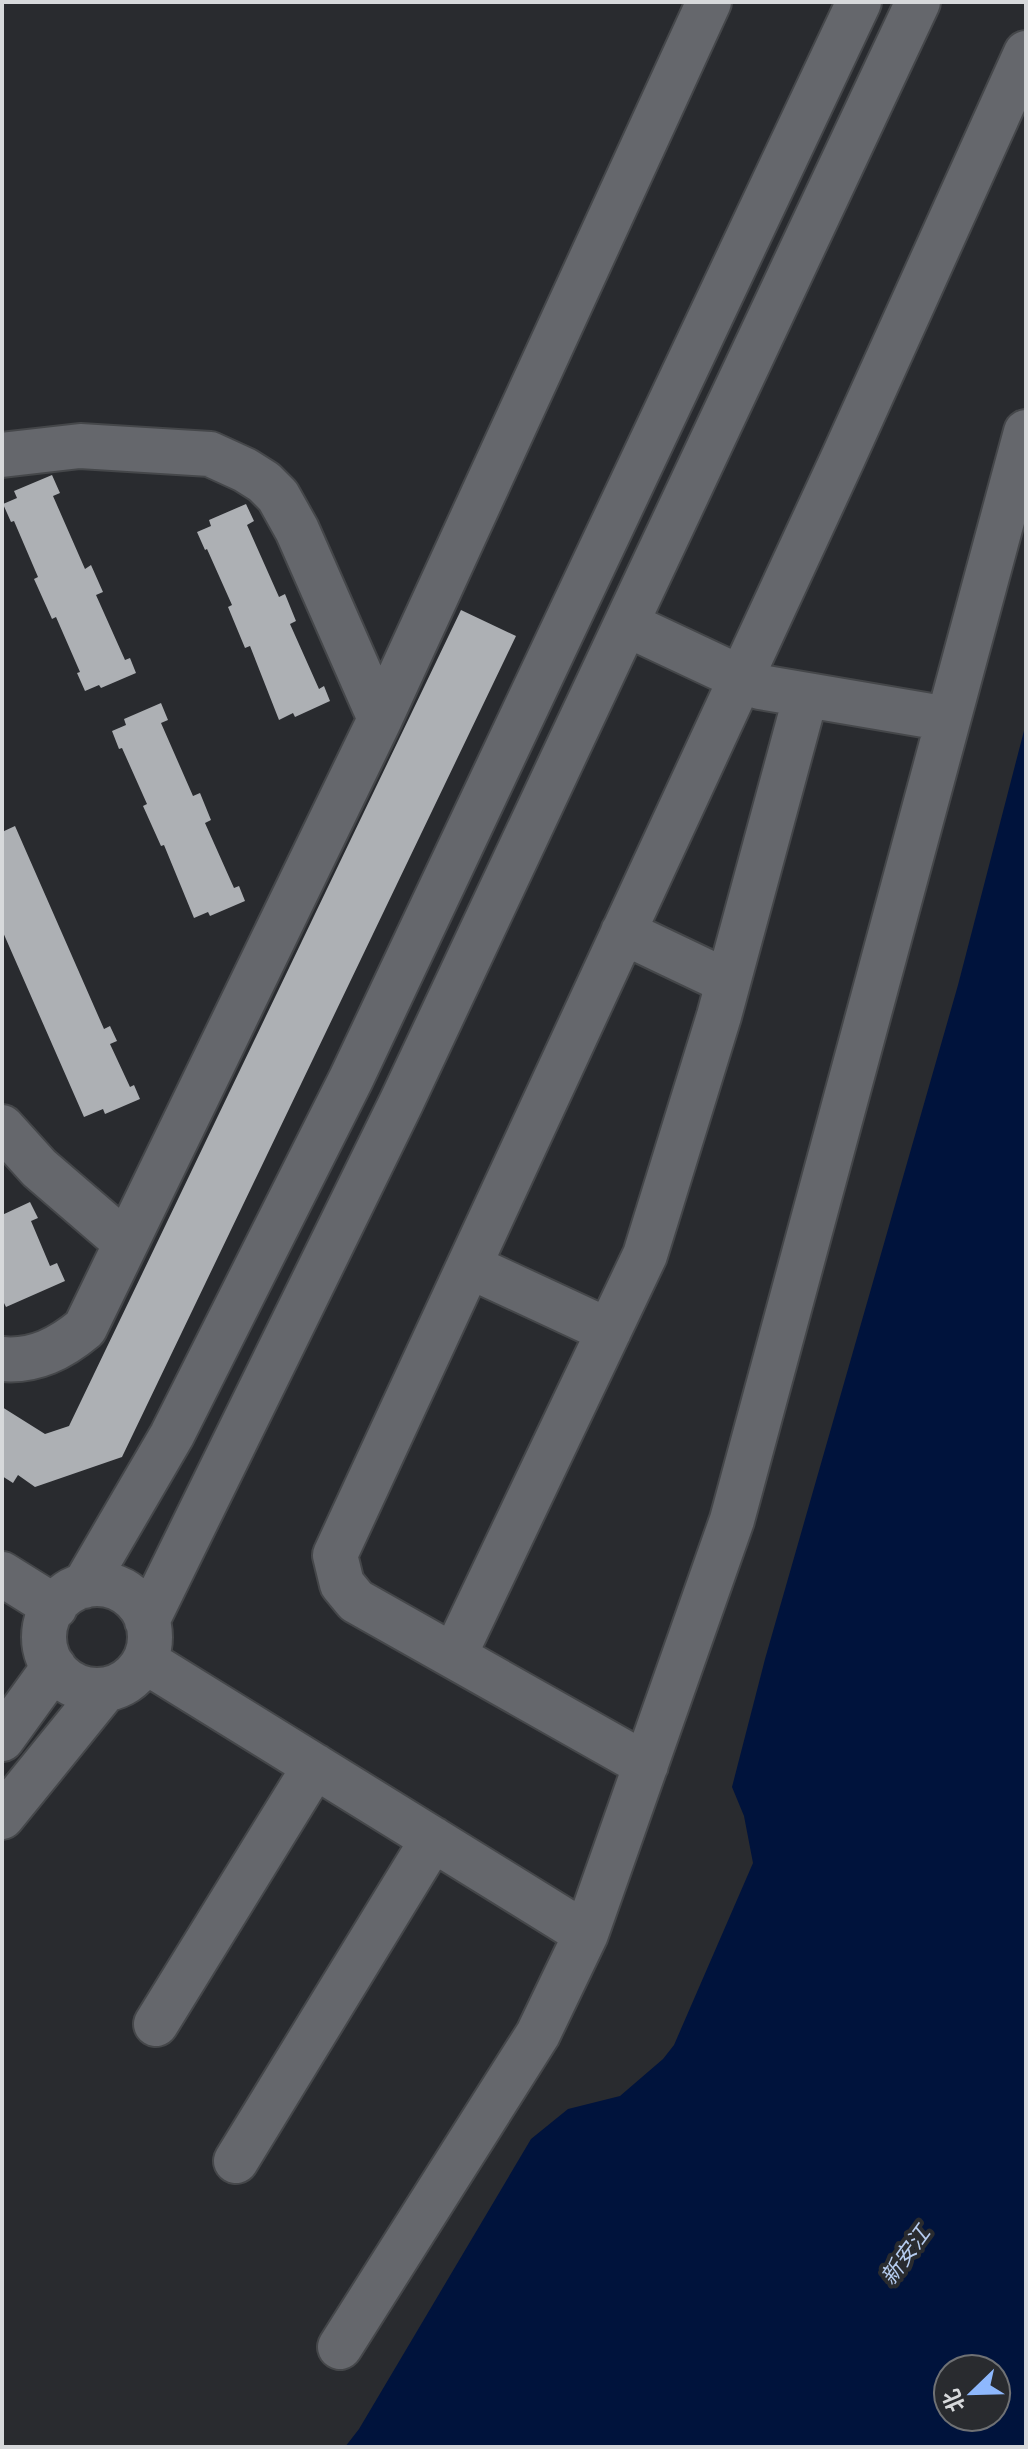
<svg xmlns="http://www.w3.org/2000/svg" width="1028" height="2449" font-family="'Open Sans','Noto Sans SC',sans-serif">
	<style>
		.water { fill: #00133c; fill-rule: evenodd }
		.building { fill: #adb0b4 }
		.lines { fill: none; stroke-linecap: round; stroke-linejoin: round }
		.minor-casing { stroke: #45474a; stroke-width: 48 }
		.minor { stroke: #65676c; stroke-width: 44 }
		.labels { text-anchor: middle; stroke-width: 8; stroke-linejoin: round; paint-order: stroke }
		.water-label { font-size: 22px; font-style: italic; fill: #b6ccef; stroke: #292b2f }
	</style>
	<rect width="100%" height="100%" fill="#292b2f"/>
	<path class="water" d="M 1026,723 L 1026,2447 L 345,2447 L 359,2429 L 531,2139 L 568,2109 L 620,2096 L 663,2059 L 674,2045 L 753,1863 L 744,1816 L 732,1787 L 765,1659 L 958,985 ZM 948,2369 L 996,2369 L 996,2417 L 948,2417 Z"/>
	<path class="building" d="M 52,475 L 60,493 L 53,496 L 85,569 L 91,565 L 103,592 L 96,595 L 125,660 L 130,658 L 136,673 L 101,688 L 99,685 L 85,691 L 77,673 L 80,672 L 56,617 L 52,619 L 34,579 L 38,577 L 14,521 L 11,522 L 3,504 L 17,498 L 14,491 Z
		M 246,504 L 254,521 L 247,525 L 279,597 L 285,594 L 296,621 L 290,624 L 319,689 L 324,686 L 330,701 L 295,717 L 293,713 L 279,720 L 250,646 L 245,648 L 228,607 L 232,605 L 207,549 L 205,550 L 197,532 L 211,526 L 209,520 Z
		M 461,610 L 516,636 L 122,1457 L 35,1487 L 18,1475 L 13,1483 L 2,1476 L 2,1407 L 45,1434 L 69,1426 Z
		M 161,703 L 168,720 L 161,723 L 193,796 L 200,793 L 211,820 L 205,823 L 234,888 L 239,886 L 245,901 L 210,916 L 208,912 L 194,918 L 164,845 L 161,846 L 143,806 L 147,804 L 122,748 L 119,749 L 112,731 L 126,725 L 124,719 Z
		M 15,826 L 104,1029 L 110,1026 L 117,1041 L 110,1044 L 130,1087 L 134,1085 L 140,1099 L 105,1114 L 103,1109 L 84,1117 L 2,930 L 2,832 Z
		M 30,1202 L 38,1218 L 31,1221 L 50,1266 L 57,1263 L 65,1281 L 6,1307 L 2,1299 L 2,1215 Z"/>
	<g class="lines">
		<defs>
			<path id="minor" d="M 2,455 L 80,446 L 210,454 L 245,470 L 264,482 L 278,496 L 297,530 L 380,719
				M 626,624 L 760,687 L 948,719
				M 623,932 L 728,982
				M 2,1127 L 39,1168 L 126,1243
				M 469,1266 L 609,1331
				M 2,1359 C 35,1362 61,1348 85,1328 L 380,719 L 709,2
				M 2,1574 L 55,1607
				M44 1637a53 53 0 1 1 106 0a53 53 0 1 1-106 0Z
				M 84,1586 L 172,1435 L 351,1079 L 859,2
				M 147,1621 L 401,1103 L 918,2
				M 454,1656 L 645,1255 L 719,1016 L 806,695
				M 145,1661 L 586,1934
				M 2,1739 L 54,1667
				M 646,1765 L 356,1601 L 342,1584 L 335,1555 L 843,458 L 1026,53
				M 2,1817 L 104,1691
				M 156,2024 L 315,1766
				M 236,2161 L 433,1839
				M 340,2347 L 538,2034 L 586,1934 L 732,1520 L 1026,432"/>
		</defs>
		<use href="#minor" class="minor-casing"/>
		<use href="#minor" class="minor"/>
	</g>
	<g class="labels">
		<g class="water-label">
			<text transform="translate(905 2255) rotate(-54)" y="8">新安江</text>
		</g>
	</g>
	<rect width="1028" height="2449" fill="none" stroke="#d7d9db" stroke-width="8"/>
	<g transform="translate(972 2393) rotate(247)"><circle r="38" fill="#292b2f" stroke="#6f7174" stroke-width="2"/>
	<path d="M0-6L14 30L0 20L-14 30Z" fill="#8eb8fd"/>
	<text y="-12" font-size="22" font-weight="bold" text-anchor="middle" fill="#d7d9db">北</text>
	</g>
</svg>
